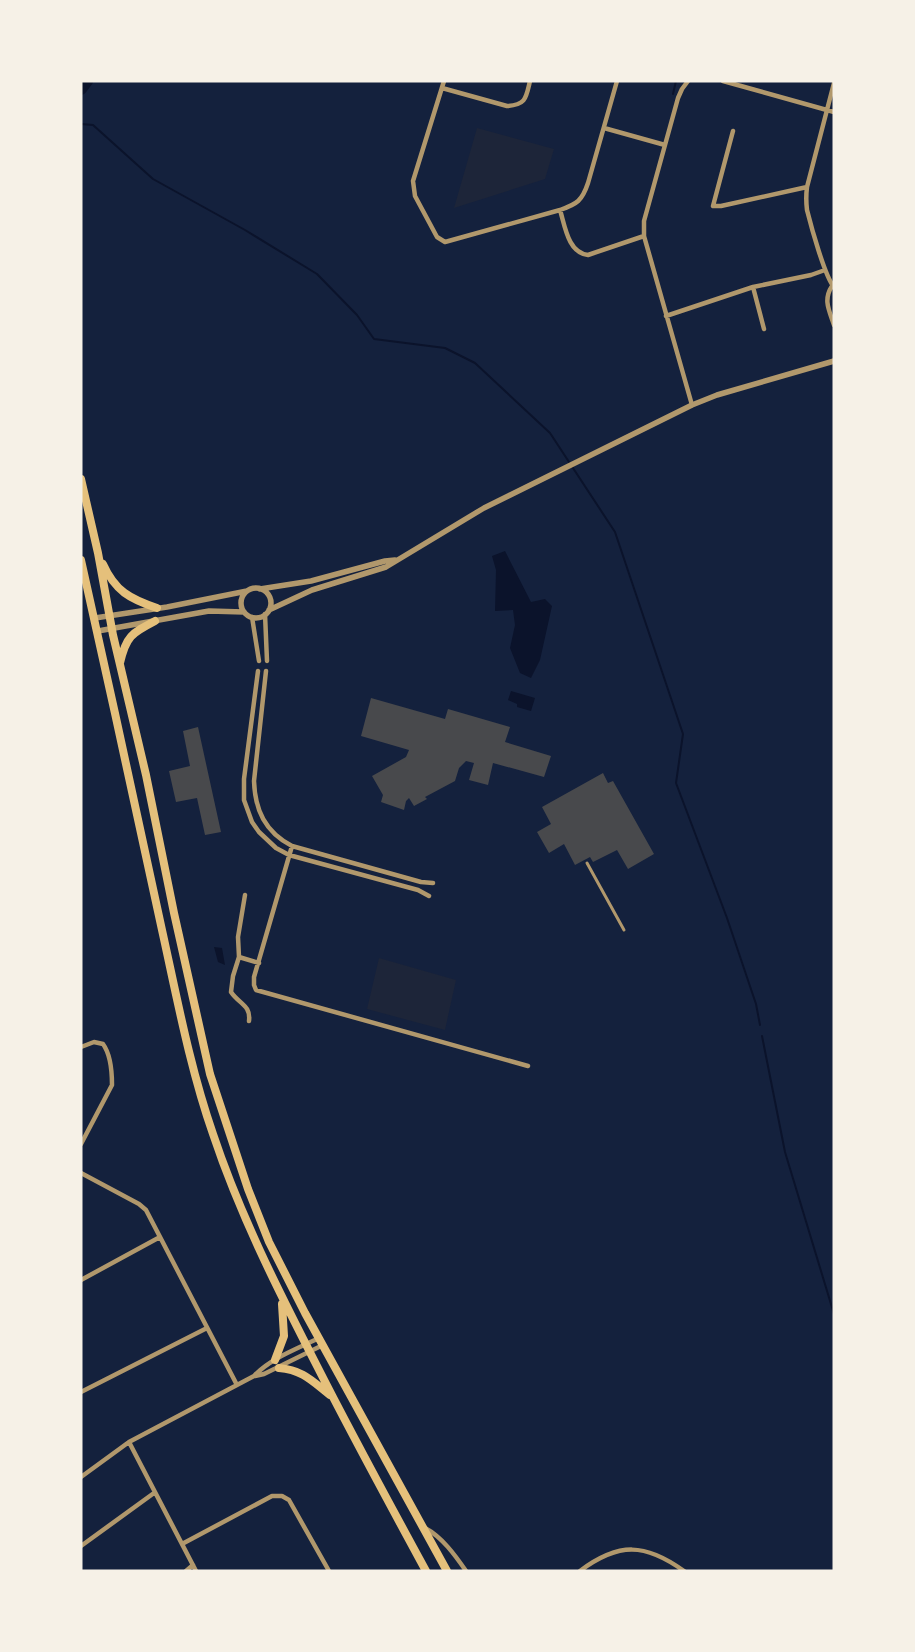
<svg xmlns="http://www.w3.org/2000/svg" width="915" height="1652" font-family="Inter,sans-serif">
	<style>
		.green { fill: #1d2539 }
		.water { fill: #0b132b }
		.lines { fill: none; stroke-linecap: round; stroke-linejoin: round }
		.stream { stroke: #0b132b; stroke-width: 2 }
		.river { stroke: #0b132b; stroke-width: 12 }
		.building { fill: #48494c }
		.pedestrian { stroke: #b1986c; stroke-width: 3 }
		.minor { stroke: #b1986c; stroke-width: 4.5 }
		.tertiary { stroke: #b1986c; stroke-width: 5.5 }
		.primary { stroke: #e5c07b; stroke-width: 8 }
	</style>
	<rect width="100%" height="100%" fill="#14213d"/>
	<path class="green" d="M 477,128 L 554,149 L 545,179 L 454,208 Z
		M 379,958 L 456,980 L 445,1030 L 367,1009 Z"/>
	<path class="water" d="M 505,551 L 531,602 L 545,599 L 552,606 L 540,660 L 531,678 L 520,673 L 510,648 L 515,625 L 513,610 L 495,611 L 496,570 L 492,556 Z
		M 511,691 L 535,698 L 531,711 L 517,707 L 517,704 L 508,700 Z
		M 214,947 L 222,948 L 225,965 L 218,962 Z"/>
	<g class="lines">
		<path class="stream" d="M 673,94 L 676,81
			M 81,124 L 93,125 L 153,179 L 245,230 L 317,274 L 357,315 L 374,339 L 445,348 L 475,363 L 550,433 L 615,532 L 683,734 L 676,783 L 727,918 L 756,1004 L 760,1025
			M 762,1036 L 785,1152 L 834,1314"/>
		<path class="river" d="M 81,89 L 87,81"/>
	</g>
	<path class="building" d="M 371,698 L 445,719 L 448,709 L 510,727 L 505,742 L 551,756 L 544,777 L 493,763 L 488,785 L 469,780 L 474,763 L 466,761 L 459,768 L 455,781 L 425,797 L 427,799 L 414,806 L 409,798 L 406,801 L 404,810 L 381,802 L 383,795 L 372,776 L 406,757 L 409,750 L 361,736 Z
		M 198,727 L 221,832 L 205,835 L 197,798 L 176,802 L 169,771 L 190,766 L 183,731 Z
		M 603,773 L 608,783 L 613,781 L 654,854 L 628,869 L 617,850 L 593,862 L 590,857 L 575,865 L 564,844 L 549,853 L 537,832 L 551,824 L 542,807 Z"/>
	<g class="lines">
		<path class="pedestrian" d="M 587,863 L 624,930"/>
		<path class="minor" d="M 444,81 L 413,181 L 415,196 L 437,237 L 445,242 L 560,210 C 577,204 582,201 588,183 L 617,81
			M 688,81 L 682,89 L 678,98 L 644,221 L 644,236 L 692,405
			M 723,81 L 834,112
			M 834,83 L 807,187 C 806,195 806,202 807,210 C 811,226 825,277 834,287
			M 442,88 L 507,106 C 526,105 526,98 530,81
			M 604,128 L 665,145
			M 733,131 L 713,206 L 721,206 L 807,187
			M 560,210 C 565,226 568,253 588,255 L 644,236
			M 832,286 C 823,300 829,310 834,325
			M 753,287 L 764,329
			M 666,316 L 753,287 L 811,275 L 825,270
			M 265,614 L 267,661
			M 252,617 L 259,661
			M 258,671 L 244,779 L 244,800 L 252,822 L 259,832 L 276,848 L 289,855 L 418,890 L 429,896
			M 266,671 L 254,781 C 255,810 265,832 292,846 L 421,882 L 433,883
			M 292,846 L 254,977 L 254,985 L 256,990 L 528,1066
			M 245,895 L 238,937 L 239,957 L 259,963
			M 239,957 L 233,976 L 231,992 C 239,1004 251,1005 249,1021
			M 81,1047 L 94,1042 L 103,1044 C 111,1055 112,1071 112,1085 L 81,1144
			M 81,1173 L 139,1204 L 146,1210 L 237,1385
			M 81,1280 L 160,1237
			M 255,1376 L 264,1374 L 323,1345
			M 81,1392 L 207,1328
			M 129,1442 L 196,1571
			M 81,1477 L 129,1442 L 254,1376 C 271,1358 297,1349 319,1338
			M 425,1528 C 442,1537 455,1555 466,1571
			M 182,1544 L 272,1496 L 282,1496 L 289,1500 L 329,1571
			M 81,1546 L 154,1493
			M 186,1571 L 193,1565
			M 580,1571 C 619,1542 645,1543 684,1571"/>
		<path class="tertiary" d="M241 603a15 15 0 1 1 30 0a15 15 0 1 1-30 0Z
			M 260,589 L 311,581 L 385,561 L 395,560
			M 269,610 L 312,590 L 386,567 L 484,508 L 692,405 L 717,395 L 834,361
			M 95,618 L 167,607 L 247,591
			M 98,631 L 209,611 L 244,612"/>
		<path class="primary" d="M 81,479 L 98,553 L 113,635 L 146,775 L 174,913 L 210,1074 L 248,1189 L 269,1242 L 305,1313 L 447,1571
			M 81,560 C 109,683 135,807 162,930 C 177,998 190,1068 213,1134 C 240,1215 278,1290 317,1366 C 352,1435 389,1503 426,1571
			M 103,564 C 115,591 130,599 157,608
			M 120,663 C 126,636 132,633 155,621
			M 275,1360 L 284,1336 L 282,1304
			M 279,1368 C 303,1370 312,1381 330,1395"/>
	</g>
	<rect width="915" height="1652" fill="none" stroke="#f6f1e7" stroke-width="165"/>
</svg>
